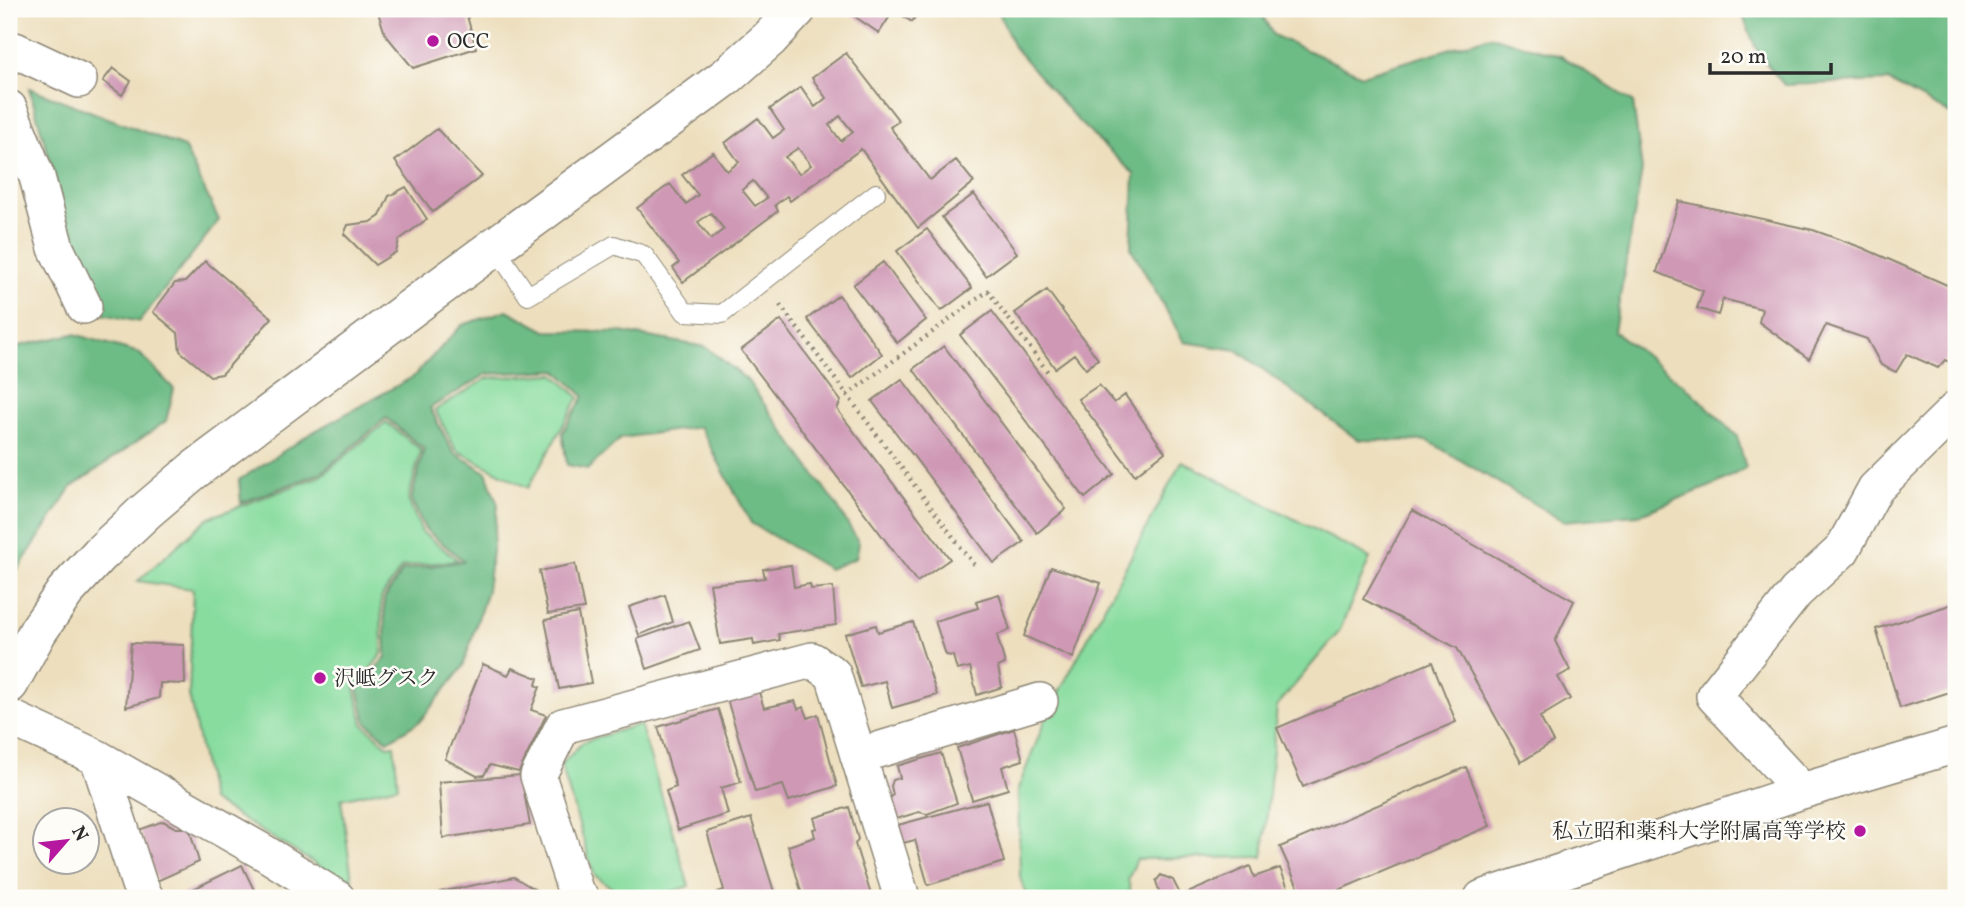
<svg xmlns="http://www.w3.org/2000/svg" width="1965" height="907" font-family="Vollkorn,'Noto Serif JP',serif">
	<style>
		.green { fill: #87dc9e; stroke: #598464; stroke-width: 2 }
		.forest { fill: #6dbc85; stroke: #4c7458; stroke-width: 2 }
		.building { fill: #cf99b6; fill-rule: evenodd }
		.lines { fill: none; stroke-linecap: round; stroke-linejoin: round }
		.service-casing { stroke: #8c8574; stroke-width: 20 }
		.minor-casing { stroke: #8c8574; stroke-width: 38 }
		.tertiary-casing { stroke: #8c8574; stroke-width: 41 }
		.path { stroke: #8c8574; stroke-width: 4.5; stroke-dasharray: 2 5; stroke-linecap: butt }
		.service { stroke: #fff; stroke-width: 18 }
		.minor { stroke: #fff; stroke-width: 35 }
		.tertiary { stroke: #fff; stroke-width: 38 }
		.poi-dot { fill: #b5179e; stroke: #fdfcf7; stroke-width: 2.5 }
		.labels { text-anchor: middle; stroke-width: 5; stroke-linejoin: round; paint-order: stroke }
		.poi-label { font-size: 21px; fill: #2b2b2b; stroke: #fdfcf7; text-anchor: start }
	</style>
	<rect width="100%" height="100%" fill="#fdfcf7"/>
	<filter id="ink" filterUnits="userSpaceOnUse"><feTurbulence type="fractalNoise" baseFrequency=".0143" numOctaves="2"/><feDisplacementMap in="SourceGraphic" scale="14" xChannelSelector="R" yChannelSelector="G"/><feConvolveMatrix kernelMatrix="1 2 1 2 8 2 1 2 1" color-interpolation-filters="sRGB"/></filter>
	<filter id="wash" filterUnits="userSpaceOnUse"><feTurbulence type="fractalNoise" baseFrequency=".00686" numOctaves="4" result="noise"/><feDisplacementMap in="SourceGraphic" scale="28" xChannelSelector="R" yChannelSelector="G"/><feGaussianBlur stdDeviation="1.57" result="paint"/><feColorMatrix in="noise" values="0 0 0 0 0 0 0 0 0 0 0 0 0 0 0 0 0 1.4 0 .05"/><feComposite in="paint" operator="in"/></filter>
	<g filter="url(#wash)">
		<rect width="100%" height="100%" fill="#eddfbe"/>
		<path class="green" d="M 554,374 L 579,397 L 528,488 L 456,450 L 435,410 L 488,378 Z
			M 386,422 L 421,450 L 408,500 L 422,532 L 458,560 L 402,567 L 381,598 L 382,654 L 355,688 L 363,724 L 388,746 L 394,745 L 398,786 L 341,799 L 353,887 L 211,800 L 189,695 L 193,589 L 138,581 L 208,518 L 321,476 Z
			M 1182,461 L 1370,558 L 1339,632 L 1277,706 L 1263,857 L 1137,859 L 1128,879 L 1132,898 L 1027,898 L 1020,877 L 1018,789 L 1048,713 Z
			M 640,724 L 689,886 L 653,898 L 626,898 L 594,875 L 561,765 L 583,742 Z"/>
		<path class="forest" d="M 997,9 L 1259,9 L 1273,35 L 1362,75 L 1491,36 L 1561,56 L 1633,102 L 1642,170 L 1614,331 L 1691,391 L 1737,436 L 1746,468 L 1716,484 L 1638,515 L 1563,521 L 1428,441 L 1358,440 L 1237,350 L 1184,342 L 1131,248 L 1134,174 L 1079,122 L 1014,47 Z
			M 1740,9 L 1956,9 L 1956,117 L 1888,81 L 1784,85 L 1758,53 Z
			M 29,88 L 184,147 L 219,220 L 139,322 L 93,312 Z
			M 507,310 L 546,331 L 621,332 L 706,347 L 747,380 L 837,506 L 859,543 L 856,558 L 829,569 L 751,523 L 700,427 L 621,438 L 588,469 L 567,465 L 562,433 L 584,396 L 556,370 L 487,374 L 430,408 L 453,452 L 486,472 L 498,505 L 487,590 L 463,667 L 420,721 L 388,741 L 366,722 L 358,688 L 386,657 L 384,599 L 403,570 L 464,561 L 425,529 L 411,500 L 424,449 L 386,418 L 321,473 L 241,503 L 239,480 L 313,432 L 413,377 L 462,325 Z
			M 74,334 L 139,353 L 174,389 L 166,421 L 72,487 L 9,583 L 9,348 Z"/>
		<g id="blocks">
			<path class="building" d="M 377,9 L 489,9 L 467,16 L 476,48 L 413,68 L 385,34 Z
				M 854,9 L 920,9 L 912,22 L 894,10 L 879,33 L 851,14 Z
				M 846,53 L 899,121 L 890,127 L 930,180 L 956,160 L 974,182 L 918,228 L 861,149 L 790,201 L 787,196 L 775,205 L 778,211 L 683,282 L 673,268 L 679,263 L 637,208 L 670,184 L 686,204 L 698,195 L 682,175 L 713,152 L 727,171 L 739,162 L 725,143 L 758,118 L 773,138 L 784,130 L 770,109 L 801,87 L 815,107 L 826,98 L 812,78 ZM 840,116 L 853,132 L 841,141 L 829,125 ZM 798,148 L 811,165 L 799,174 L 785,157 ZM 753,181 L 767,198 L 755,206 L 742,190 ZM 711,213 L 724,229 L 711,239 L 698,222 Z
				M 113,68 L 131,81 L 122,95 L 103,81 Z
				M 437,129 L 482,176 L 433,212 L 395,161 Z
				M 406,187 L 427,219 L 399,240 L 396,252 L 375,265 L 344,234 L 348,225 L 371,222 L 380,216 L 389,196 Z
				M 974,194 L 1017,253 L 986,276 L 942,217 Z
				M 1679,201 L 1813,230 L 1863,248 L 1956,289 L 1956,365 L 1945,360 L 1938,368 L 1907,354 L 1896,372 L 1881,365 L 1867,339 L 1826,325 L 1809,359 L 1759,322 L 1762,309 L 1723,299 L 1718,315 L 1697,308 L 1703,291 L 1657,272 Z
				M 927,229 L 972,288 L 941,311 L 897,251 Z
				M 205,261 L 272,318 L 222,374 L 210,376 L 180,351 L 178,333 L 153,312 L 175,283 L 185,282 Z
				M 883,262 L 926,320 L 897,343 L 853,285 Z
				M 1047,290 L 1098,359 L 1086,369 L 1074,354 L 1055,368 L 1015,313 Z
				M 839,295 L 882,354 L 852,378 L 807,319 Z
				M 992,311 L 1114,474 L 1085,498 L 960,335 Z
				M 781,320 L 841,401 L 837,409 L 950,559 L 917,582 L 741,350 Z
				M 944,346 L 1066,509 L 1037,533 L 913,369 Z
				M 902,379 L 1024,542 L 994,563 L 872,401 Z
				M 1099,385 L 1114,403 L 1125,395 L 1165,452 L 1135,475 L 1078,399 Z
				M 1412,510 L 1574,601 L 1555,641 L 1570,670 L 1558,677 L 1570,699 L 1540,717 L 1553,742 L 1521,762 L 1457,648 L 1363,599 Z
				M 575,564 L 584,609 L 548,614 L 539,571 Z
				M 791,565 L 794,587 L 810,584 L 811,589 L 833,587 L 836,625 L 778,634 L 780,640 L 754,645 L 753,639 L 720,644 L 710,584 L 765,578 L 763,569 Z
				M 1051,567 L 1101,583 L 1073,658 L 1024,636 Z
				M 999,594 L 1010,630 L 997,635 L 1005,664 L 998,667 L 1002,687 L 977,695 L 970,667 L 957,670 L 953,656 L 946,655 L 935,621 L 978,608 L 976,601 Z
				M 665,595 L 673,622 L 639,635 L 629,607 Z
				M 1956,603 L 1956,690 L 1900,708 L 1876,629 Z
				M 578,613 L 591,683 L 559,689 L 545,620 Z
				M 689,621 L 700,650 L 647,669 L 637,639 Z
				M 913,622 L 937,695 L 892,708 L 885,681 L 861,687 L 845,634 L 876,625 L 878,632 Z
				M 131,643 L 184,645 L 185,684 L 160,683 L 159,698 L 126,707 Z
				M 1432,662 L 1456,722 L 1303,787 L 1277,728 Z
				M 483,664 L 508,675 L 512,668 L 538,678 L 536,685 L 540,687 L 531,710 L 546,715 L 519,772 L 490,765 L 484,775 L 477,776 L 445,759 Z
				M 758,689 L 764,708 L 795,701 L 798,709 L 804,707 L 808,718 L 818,714 L 837,786 L 789,801 L 783,785 L 755,792 L 726,696 Z
				M 718,709 L 741,782 L 721,788 L 728,814 L 678,830 L 666,791 L 676,787 L 658,727 Z
				M 1014,729 L 1023,760 L 1002,767 L 1008,789 L 972,800 L 957,748 Z
				M 941,753 L 957,803 L 927,814 L 919,812 L 896,819 L 888,798 L 893,795 L 891,786 L 893,780 L 900,778 L 897,766 Z
				M 1466,767 L 1490,826 L 1320,898 L 1303,898 L 1280,847 Z
				M 521,775 L 530,825 L 443,838 L 439,782 Z
				M 987,801 L 1004,862 L 928,885 L 915,840 L 903,843 L 898,825 Z
				M 849,807 L 858,839 L 855,844 L 872,898 L 803,898 L 788,846 L 815,837 L 813,829 L 817,828 L 814,818 Z
				M 751,818 L 776,898 L 720,898 L 718,892 L 724,890 L 707,832 Z
				M 163,821 L 176,828 L 189,828 L 199,862 L 157,881 L 139,830 Z
				M 242,865 L 258,898 L 183,898 L 181,895 Z
				M 1250,866 L 1254,877 L 1280,868 L 1292,898 L 1161,898 L 1156,881 L 1161,875 L 1173,880 L 1181,896 Z
				M 514,877 L 549,898 L 441,898 L 440,892 Z"/>
		</g>
	</g>
	<g filter="url(#ink)">
		<use href="#blocks" fill-opacity="0" stroke="#8c8574" stroke-width="2"/>
		<g class="lines">
			<defs>
				<path id="service" d="M 495,247 L 528,296 L 614,245 L 644,255 L 685,312 L 722,314 L 876,193"/>
				<path id="minor" d="M 9,57 L 15,50 L 79,80
					M 9,108 L 37,177 L 56,248 L 84,306
					M 9,717 L 98,758 L 265,853 L 337,898
					M 858,756 L 1040,701
					M 98,758 L 139,884 L 146,898
					M 1802,791 L 1714,696 L 1796,592 L 1842,550 L 1875,489 L 1956,409
					M 581,898 L 577,896 L 538,776 L 563,726 L 812,660 L 833,674 L 902,898
					M 1482,898 L 1802,791 L 1956,745"/>
				<path id="tertiary" d="M 9,684 L 38,631 L 65,592 L 100,554 L 146,511 L 193,471 L 422,300 L 726,77 L 769,39 L 797,9"/>
			</defs>
			<use href="#service" class="service-casing"/>
			<use href="#minor" class="minor-casing"/>
			<use href="#tertiary" class="tertiary-casing"/>
			<path class="path" d="M 780,305 L 974,565
				M 847,395 L 988,291 L 1050,375"/>
			<use href="#service" class="service"/>
			<use href="#minor" class="minor"/>
			<use href="#tertiary" class="tertiary"/>
		</g>
	</g>
	<g class="poi-dot">
		<circle cx="433" cy="41" r="7"/>
		<circle cx="320" cy="678" r="7"/>
		<circle cx="1860" cy="831" r="7"/>
	</g>
	<g class="labels">
		<g class="poi-label">
			<text x="447" y="48">OCC</text>
			<text x="334" y="685">沢岻グスク</text>
			<text x="1846" y="838" text-anchor="end">私立昭和薬科大学附属高等学校</text>
		</g>
	</g>
	<rect width="1965" height="907" fill="none" stroke="#fdfcf7" stroke-width="35"/>
	<g transform="translate(66 841) rotate(62)"><circle r="33" fill="#fdfcf7" stroke="#a9a8a5" stroke-width="2"/>
	<path d="M0-5L12 26L0 18L-12 26Z" fill="#b5179e"/>
	<text y="-10" font-size="19" font-weight="bold" text-anchor="middle" fill="#2b2b2b">N</text>
	</g>
	<path d="M1710 63v10h121v-10" fill="none" stroke="#2b2b2b" stroke-width="3.5"/>
	<text x="1720" y="63" font-size="21" fill="#2b2b2b" stroke="#fdfcf7" stroke-width="5" paint-order="stroke">20 m</text>
</svg>
